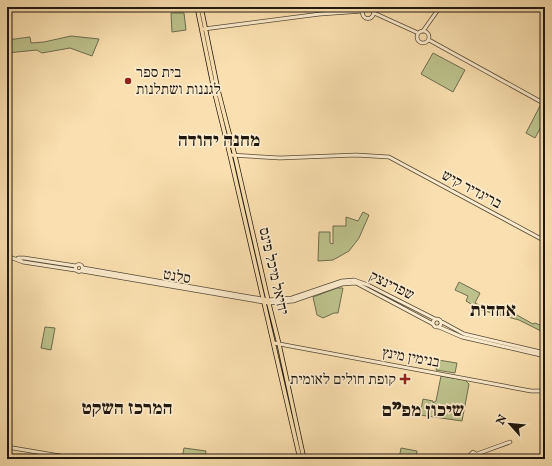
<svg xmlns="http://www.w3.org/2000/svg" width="552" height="466" font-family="'IM FELL English','Frank Ruhl Libre',serif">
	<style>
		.green { fill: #bdc28c; stroke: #6e6d4e }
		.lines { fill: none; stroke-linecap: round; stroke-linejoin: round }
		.minor-casing { stroke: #564a37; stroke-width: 4.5 }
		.major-casing { stroke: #20180f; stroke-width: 5 }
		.minor { stroke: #fcebcc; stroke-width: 3 }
		.major { stroke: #fae0b0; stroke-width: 3.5 }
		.poi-dot { fill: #8f2418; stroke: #fcebcc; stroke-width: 1.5 }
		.labels { text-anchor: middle; stroke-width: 3.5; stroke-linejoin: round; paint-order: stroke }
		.poi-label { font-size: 15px; fill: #20180f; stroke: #fcebcc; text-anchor: start }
		.street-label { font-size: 15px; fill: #20180f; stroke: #fcebcc }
		.district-label { font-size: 19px; font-weight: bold; fill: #20180f; stroke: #fcebcc }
	</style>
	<rect width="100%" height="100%" fill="#fae0b0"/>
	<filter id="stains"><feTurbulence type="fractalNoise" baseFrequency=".005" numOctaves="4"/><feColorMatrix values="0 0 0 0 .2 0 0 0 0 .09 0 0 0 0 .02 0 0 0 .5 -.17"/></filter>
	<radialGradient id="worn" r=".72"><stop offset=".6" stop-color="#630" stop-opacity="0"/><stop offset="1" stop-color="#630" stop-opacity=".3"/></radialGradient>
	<path class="green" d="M 171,13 L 184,13 L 186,30 L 172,32 Z
		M 71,36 L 99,39 L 92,56 L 70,48 L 42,53 L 37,50 L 7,53 L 7,40 L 30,37 L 31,43 L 44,42 Z
		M 433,53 L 465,70 L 453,92 L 421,74 Z
		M 542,102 L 545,104 L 545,119 L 535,138 L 526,133 Z
		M 363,212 L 369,215 L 359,238 L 349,251 L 333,260 L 318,261 L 319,232 L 330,232 L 330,243 L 333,244 L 333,226 L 346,226 L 346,217 L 358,221 Z
		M 459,282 L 480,293 L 475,303 L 487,309 L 489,305 L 508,310 L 533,324 L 535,323 L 545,327 L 545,333 L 519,320 L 481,310 L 466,301 L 468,296 L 455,290 Z
		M 337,288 L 343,288 L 338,313 L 334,313 L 323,318 L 317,315 L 313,297 Z
		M 45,327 L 55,328 L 51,350 L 41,348 Z
		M 438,360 L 457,363 L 455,373 L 436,370 Z
		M 441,376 L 465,380 L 469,384 L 462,421 L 420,415 L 423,399 L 433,401 L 433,403 L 436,401 Z
		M 184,448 L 206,451 L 205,458 L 211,459 L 182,458 Z
		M 401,448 L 417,451 L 416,459 L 399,459 Z"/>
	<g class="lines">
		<defs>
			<path id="minor" d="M362.5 13a5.5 5.5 0 1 1 11 0a5.5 5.5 0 1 1-11 0Z
				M 374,13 L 418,33
				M 204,29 L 320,14 L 363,11
				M417 37a6 6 0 1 1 12 0a6 6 0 1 1-12 0Z
				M 423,31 L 440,7
				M 429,40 L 545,104
				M 230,155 L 280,158 L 356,155 L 389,157 L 545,241
				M 7,256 L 23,262 L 75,270
				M 18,258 L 24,258 L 76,266
				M75.5 268a3.5 3.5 0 1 1 7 0a3.5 3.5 0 1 1-7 0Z
				M 83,268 L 268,300 L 292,298 L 342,281 L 354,280 L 368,285 L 435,319
				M 82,271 L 269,303 L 293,301 L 342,284 L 356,283 L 433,324
				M433 323a4 4 0 1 1 8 0a4 4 0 1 1-8 0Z
				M 442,322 L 464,334 L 545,353
				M 439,327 L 462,337 L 545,356
				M 274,343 L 531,391 L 545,391
				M 7,447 L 78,459
				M 477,454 L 510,442
				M 472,459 L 470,455 L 473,452 L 477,455 L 475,459"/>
			<path id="major" d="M 197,7 L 214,90 L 230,155 L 300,459
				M 201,7 L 218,90 L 235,156 L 268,300 L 279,344 L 304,459"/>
		</defs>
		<use href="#minor" class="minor-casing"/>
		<use href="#major" class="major-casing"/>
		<use href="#minor" class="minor"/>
		<use href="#major" class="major"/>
	</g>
	<g class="poi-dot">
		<circle cx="128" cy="81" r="4"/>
		<path d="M403 373h4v4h4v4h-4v4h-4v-4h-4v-4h4z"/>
	</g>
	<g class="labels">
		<g class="poi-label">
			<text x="136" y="77">בית ספר<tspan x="136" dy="17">לגננות ושתלנות</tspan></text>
			<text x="396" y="384" text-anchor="end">קופת חולים לאומית</text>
		</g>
		<g class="street-label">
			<text transform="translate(472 189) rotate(28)" y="5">בריגדיר קיש</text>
			<text transform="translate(274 271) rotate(77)" y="5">יחיאל מיכל פינס</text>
			<text transform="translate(177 276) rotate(10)" y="5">סלנט</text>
			<text transform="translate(392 285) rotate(26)" y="5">שפרינצק</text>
			<text transform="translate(411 357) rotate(10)" y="5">בנימין מינץ</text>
		</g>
		<g class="district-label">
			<text x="219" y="146">מחנה יהודה</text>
			<text x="493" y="316">אחדות</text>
			<text x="127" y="414">המרכז השקט</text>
			<text x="423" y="416">שיכון מפ"ם</text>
		</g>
	</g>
	<rect width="552" height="466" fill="none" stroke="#fae0b0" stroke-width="24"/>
	<rect x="8" y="8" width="536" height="450" fill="none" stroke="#20180f" stroke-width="2"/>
	<rect x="12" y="12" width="528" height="442" fill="none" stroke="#20180f"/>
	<g transform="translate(510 424) rotate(297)" stroke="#fcebcc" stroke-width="3" paint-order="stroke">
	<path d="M0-3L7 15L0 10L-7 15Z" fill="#20180f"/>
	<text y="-6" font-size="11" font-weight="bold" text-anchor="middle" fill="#20180f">N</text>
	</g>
	<rect width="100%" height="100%" filter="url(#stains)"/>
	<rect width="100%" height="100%" fill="url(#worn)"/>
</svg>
